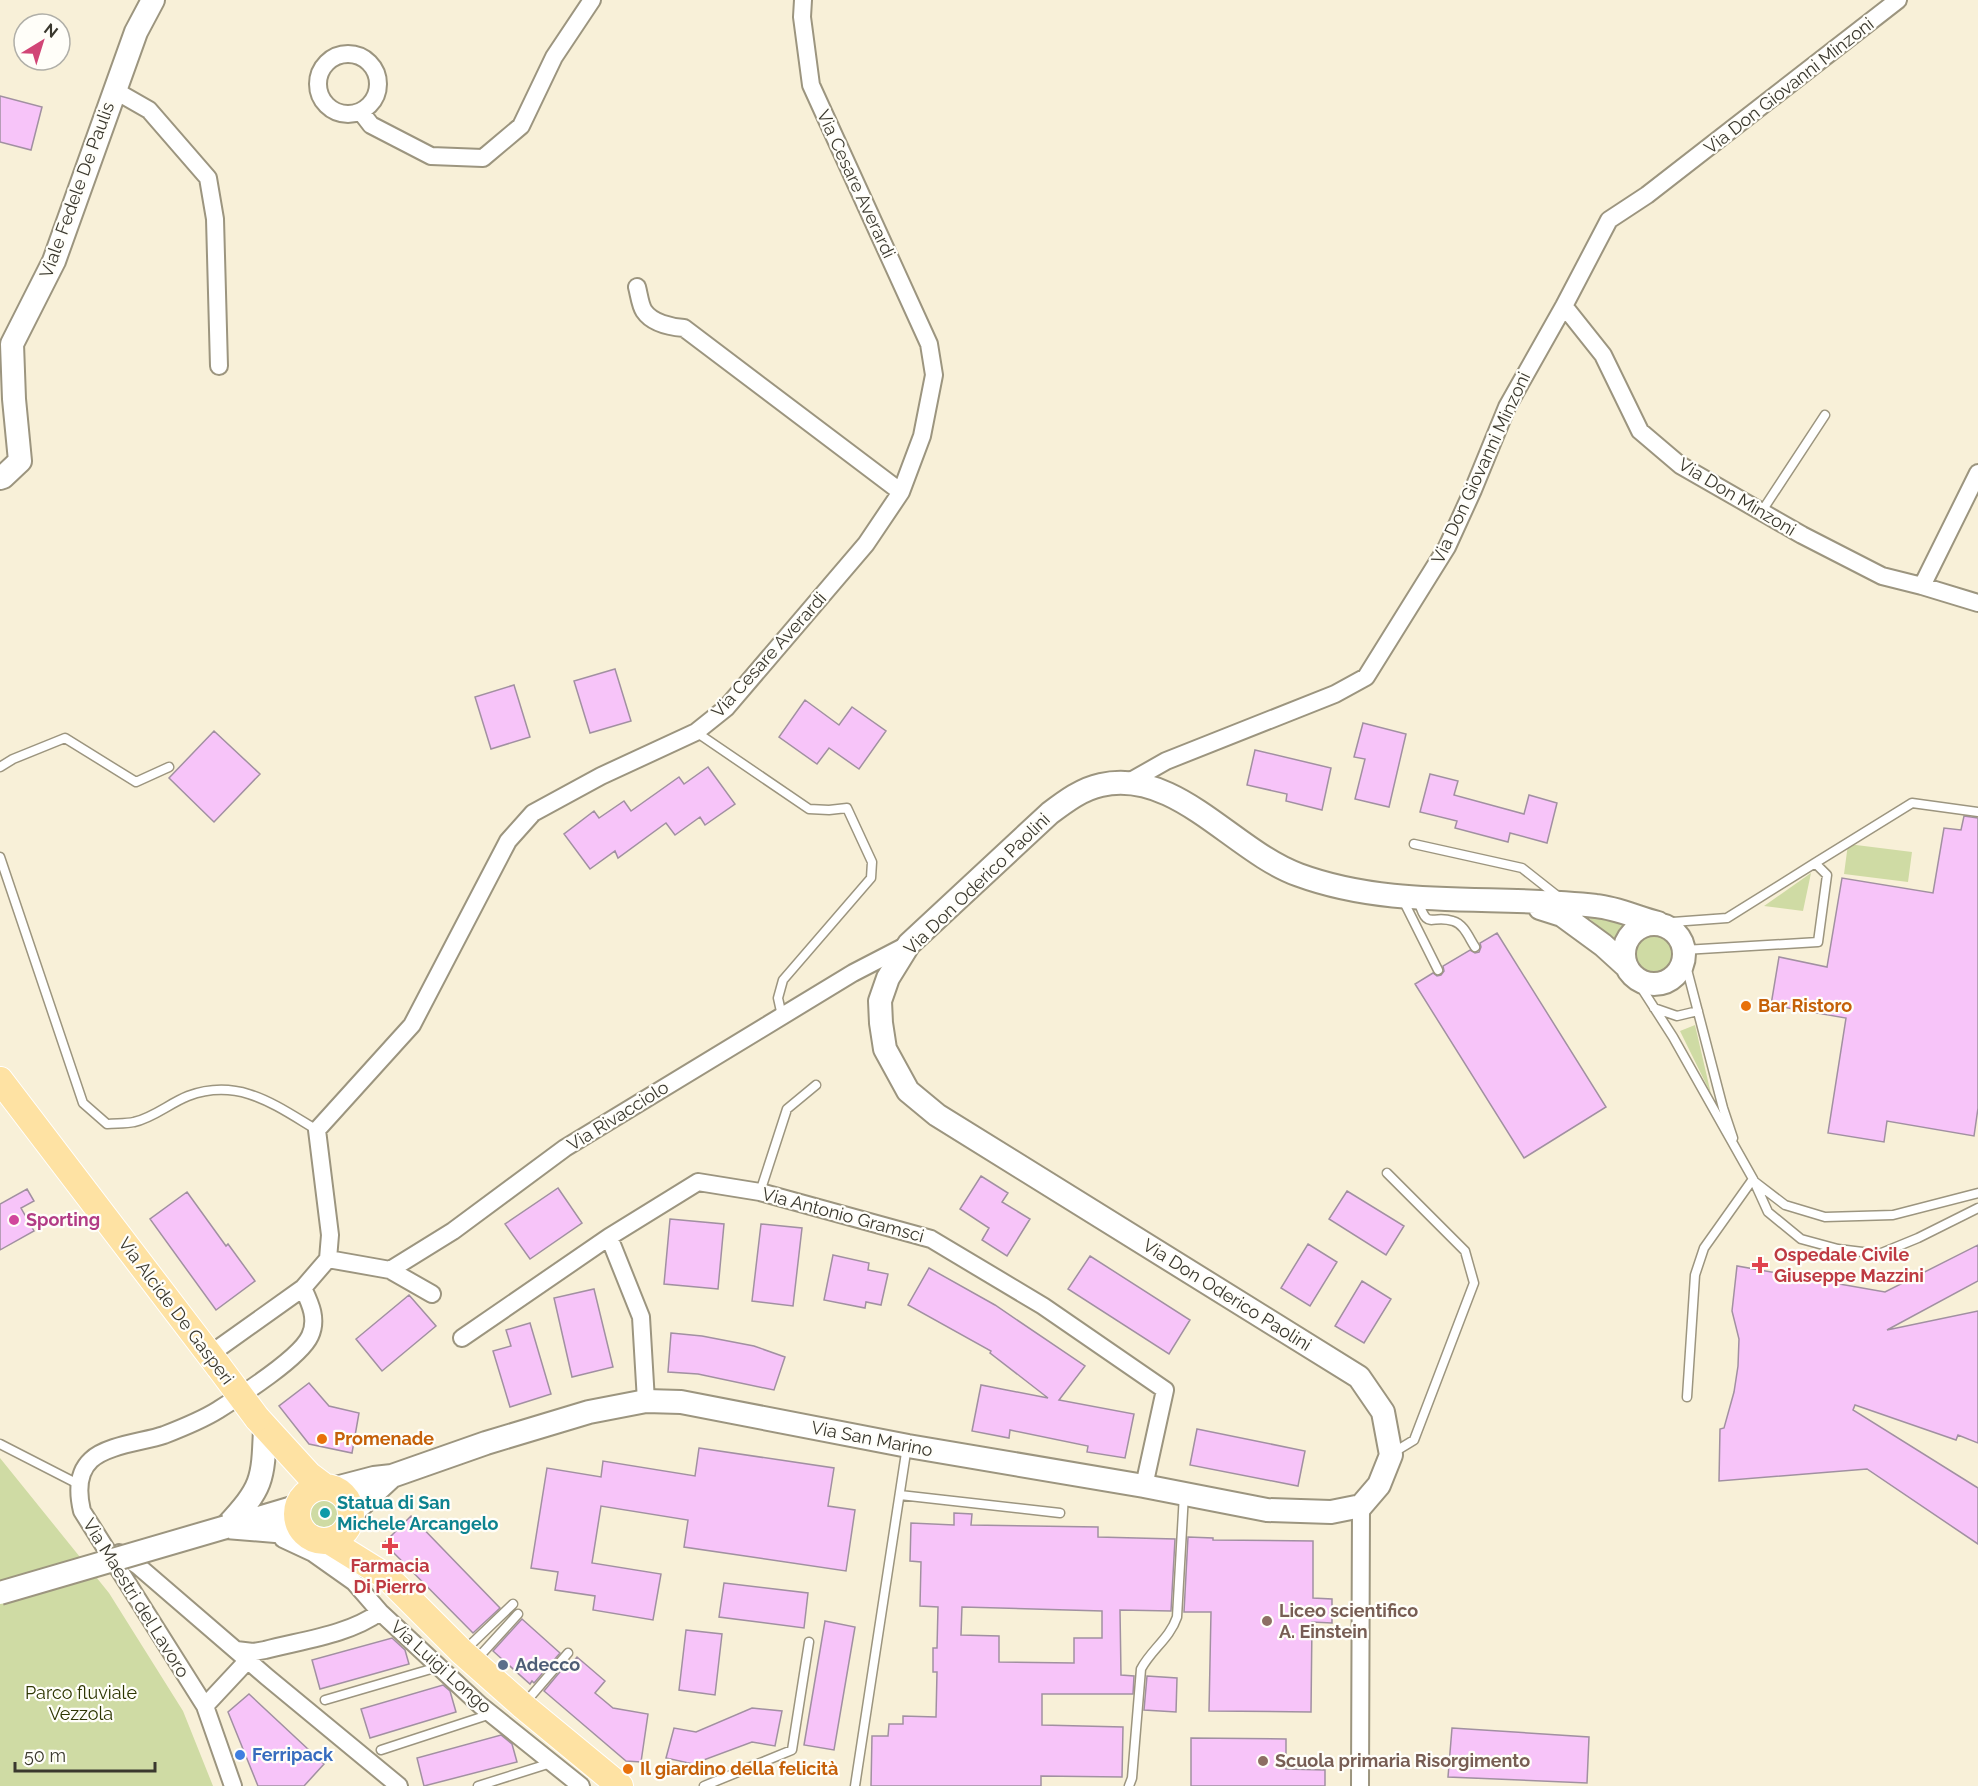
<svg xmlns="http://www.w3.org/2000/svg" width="1978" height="1786" font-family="Raleway,sans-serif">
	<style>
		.green { fill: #cfdba4 }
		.building { fill: #f7c4f9; stroke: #a190a1; stroke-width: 1.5; fill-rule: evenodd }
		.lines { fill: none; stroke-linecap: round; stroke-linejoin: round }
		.lane-casing { stroke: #9c957f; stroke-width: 11 }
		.street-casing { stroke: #9c957f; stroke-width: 20 }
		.secondary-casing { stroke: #9c957f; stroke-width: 26 }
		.primary-casing { stroke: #fff; stroke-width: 28 }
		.lane { stroke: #fff; stroke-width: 8 }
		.street { stroke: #fff; stroke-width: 16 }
		.secondary { stroke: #fff; stroke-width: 22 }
		.primary { stroke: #fee2a3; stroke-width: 26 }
		.secondary-bridge-casing { stroke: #9c957f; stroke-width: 26; stroke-linecap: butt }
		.primary-bridge-casing { stroke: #fff; stroke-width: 28; stroke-linecap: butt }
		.secondary-bridge { stroke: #fff; stroke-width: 22 }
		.primary-bridge { stroke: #fee2a3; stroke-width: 26 }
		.food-dot { fill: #e8710a; stroke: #fffef9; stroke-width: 2 }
		.hotel-dot { fill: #d1479c; stroke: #fffef9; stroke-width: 2 }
		.health-dot { fill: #e0444e; stroke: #fffef9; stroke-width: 2 }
		.culture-dot { fill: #0f9aa8; stroke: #fffef9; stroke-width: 2 }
		.education-dot { fill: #8d6e63; stroke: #fffef9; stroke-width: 2 }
		.service-dot { fill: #5c6f8a; stroke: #fffef9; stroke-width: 2 }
		.shop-dot { fill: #3f7fe0; stroke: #fffef9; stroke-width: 2 }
		.labels { text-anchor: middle; stroke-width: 4.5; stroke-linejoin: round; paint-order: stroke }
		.street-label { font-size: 18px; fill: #3a382e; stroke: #fffef9 }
		.food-label { font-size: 18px; font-weight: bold; fill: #c56008; stroke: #fffef9; text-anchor: start }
		.hotel-label { font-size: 18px; font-weight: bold; fill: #b23c85; stroke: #fffef9; text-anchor: start }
		.health-label { font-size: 18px; font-weight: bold; fill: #be3a42; stroke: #fffef9; text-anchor: start }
		.culture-label { font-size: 18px; font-weight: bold; fill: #0d838f; stroke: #fffef9; text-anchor: start }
		.education-label { font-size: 18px; font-weight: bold; fill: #785e54; stroke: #fffef9; text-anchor: start }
		.service-label { font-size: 18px; font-weight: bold; fill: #4e5e75; stroke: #fffef9; text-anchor: start }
		.park-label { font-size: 18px; fill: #2d3500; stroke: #fffef9 }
		.shop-label { font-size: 18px; font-weight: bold; fill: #366cbe; stroke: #fffef9; text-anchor: start }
	</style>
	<rect width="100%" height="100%" fill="#f8f0d8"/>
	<path class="green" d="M 1848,844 L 1912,852 L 1908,882 L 1844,874 Z
		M 1811,873 L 1803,911 L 1764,906 Z
		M 1582,912 L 1630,923 L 1616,942 Z
		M1634 953a20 20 0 1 1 40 0a20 20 0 1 1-40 0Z
		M 1695,1025 L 1711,1094 L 1680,1031 Z
		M 0,1458 L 109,1593 L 183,1711 L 213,1786 L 0,1786 Z
		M311 1514a15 15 0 1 1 30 0a15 15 0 1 1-30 0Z"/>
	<path class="building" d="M 0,96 L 42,107 L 31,150 L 0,142 Z
		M 615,669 L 631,721 L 590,733 L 574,681 Z
		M 514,685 L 530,737 L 491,749 L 475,697 Z
		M 805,700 L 839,725 L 852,707 L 886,731 L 859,769 L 829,748 L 817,764 L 779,737 Z
		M 1363,723 L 1406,734 L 1389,807 L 1355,799 L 1365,759 L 1354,757 Z
		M 214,731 L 260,774 L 214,822 L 169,778 Z
		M 1255,750 L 1331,768 L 1322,810 L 1286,801 L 1287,794 L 1247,785 Z
		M 708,767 L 735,804 L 705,825 L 700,817 L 675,835 L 666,823 L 618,858 L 615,851 L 590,869 L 564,834 L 594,811 L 599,818 L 624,801 L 631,811 L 679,777 L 684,784 Z
		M 1430,774 L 1458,781 L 1454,795 L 1524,814 L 1529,795 L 1557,803 L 1547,843 L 1510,833 L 1508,842 L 1455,828 L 1457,821 L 1420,812 Z
		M 1964,816 L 1978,818 L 1978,1108 L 1974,1136 L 1887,1121 L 1884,1142 L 1828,1133 L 1846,1018 L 1771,1005 L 1779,957 L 1827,967 L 1842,878 L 1933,893 L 1944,828 L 1961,830 Z
		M 1497,933 L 1606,1107 L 1524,1158 L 1415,984 L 1433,973 L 1437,976 L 1441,975 L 1444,971 L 1443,966 L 1470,950 L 1475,953 L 1479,952 L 1481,947 L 1480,943 Z
		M 981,1176 L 1008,1193 L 1002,1202 L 1030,1219 L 1007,1256 L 982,1240 L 989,1228 L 960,1209 Z
		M 558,1188 L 582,1223 L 530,1259 L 505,1224 Z
		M 27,1189 L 34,1201 L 21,1208 L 34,1231 L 0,1250 L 0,1204 Z
		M 1347,1191 L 1404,1226 L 1386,1255 L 1329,1219 Z
		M 187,1192 L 226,1246 L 228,1244 L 255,1281 L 216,1310 L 150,1219 Z
		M 670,1219 L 724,1224 L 718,1289 L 664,1284 Z
		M 761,1224 L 802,1228 L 793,1306 L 752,1301 Z
		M 1308,1244 L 1337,1262 L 1310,1306 L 1281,1288 Z
		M 1978,1245 L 1978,1281 L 1887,1330 L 1978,1311 L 1978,1443 L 1958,1435 L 1956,1440 L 1855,1405 L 1853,1410 L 1978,1488 L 1978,1544 L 1867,1469 L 1719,1481 L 1720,1429 L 1724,1428 L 1734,1392 L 1738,1366 L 1739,1339 L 1732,1311 L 1737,1266 L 1885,1292 Z
		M 833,1255 L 869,1263 L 868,1270 L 888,1274 L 881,1305 L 866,1302 L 865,1308 L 824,1300 Z
		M 1090,1256 L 1190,1320 L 1169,1354 L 1068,1289 Z
		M 929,1268 L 995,1305 L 1085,1366 L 1059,1400 L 1134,1414 L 1125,1458 L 1087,1452 L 1088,1446 L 1010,1430 L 1009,1438 L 972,1431 L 981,1385 L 1048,1398 L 990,1353 L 991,1351 L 908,1305 Z
		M 1362,1281 L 1391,1299 L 1364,1343 L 1335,1326 Z
		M 594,1289 L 613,1367 L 572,1377 L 554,1298 Z
		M 409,1295 L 436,1326 L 382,1371 L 356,1339 Z
		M 530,1323 L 551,1394 L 510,1407 L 493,1351 L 511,1346 L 506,1330 Z
		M 671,1333 L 702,1336 L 754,1346 L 785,1357 L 774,1390 L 698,1374 L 668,1372 Z
		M 309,1383 L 329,1406 L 359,1413 L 352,1453 L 309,1444 L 279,1406 Z
		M 1197,1429 L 1305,1451 L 1298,1486 L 1190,1465 Z
		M 699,1448 L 834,1468 L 828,1506 L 855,1510 L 846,1571 L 684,1547 L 688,1520 L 601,1506 L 592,1563 L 661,1574 L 653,1620 L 593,1610 L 595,1596 L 555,1590 L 558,1572 L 531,1568 L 547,1468 L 601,1477 L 603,1461 L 695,1476 Z
		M 954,1513 L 972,1514 L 971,1525 L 1098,1527 L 1098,1537 L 1175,1539 L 1171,1611 L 1120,1610 L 1121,1675 L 1134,1676 L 1133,1694 L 1042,1694 L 1042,1725 L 1123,1727 L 1122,1777 L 1041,1776 L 1041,1786 L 871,1786 L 872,1736 L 888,1736 L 889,1724 L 903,1724 L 903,1716 L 936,1717 L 937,1672 L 933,1672 L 933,1648 L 937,1648 L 938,1607 L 920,1606 L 921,1562 L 910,1561 L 911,1523 L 954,1525 ZM 962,1607 L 1102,1611 L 1102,1638 L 1074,1638 L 1074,1663 L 999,1662 L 999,1636 L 961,1635 Z
		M 411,1516 L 500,1608 L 473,1633 L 384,1543 Z
		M 1188,1537 L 1213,1538 L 1213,1540 L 1313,1541 L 1313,1598 L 1332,1599 L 1332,1623 L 1312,1622 L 1311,1712 L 1209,1711 L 1211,1612 L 1184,1612 Z
		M 724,1583 L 808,1593 L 804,1628 L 719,1617 Z
		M 522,1619 L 560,1653 L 534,1683 L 532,1681 L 530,1684 L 493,1651 Z
		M 825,1621 L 855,1627 L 834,1750 L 804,1745 Z
		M 686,1630 L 722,1634 L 715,1695 L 679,1690 Z
		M 392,1638 L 405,1650 L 409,1664 L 320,1689 L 312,1660 Z
		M 577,1657 L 605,1681 L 595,1693 L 613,1708 L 648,1714 L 641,1762 L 626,1761 L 544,1691 L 569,1661 L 572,1663 Z
		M 1147,1676 L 1177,1678 L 1176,1712 L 1144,1710 Z
		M 443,1685 L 450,1691 L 456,1712 L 370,1738 L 361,1709 Z
		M 249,1694 L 324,1764 L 304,1786 L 258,1786 L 228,1712 Z
		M 752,1708 L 782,1711 L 775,1746 L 752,1742 L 693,1764 L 666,1758 L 674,1728 L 696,1732 Z
		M 1452,1728 L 1589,1737 L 1587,1783 L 1448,1777 Z
		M 501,1735 L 512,1744 L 517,1762 L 424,1786 L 417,1758 Z
		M 1191,1738 L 1286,1739 L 1286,1769 L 1325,1770 L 1325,1786 L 1191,1786 Z"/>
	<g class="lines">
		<defs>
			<path id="lane" d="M 1762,511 L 1825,415
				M 696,732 L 809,809 L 829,810 L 847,808 L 872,862 L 871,878 L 783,980 L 778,998 L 782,1016
				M 0,767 L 13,759 L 65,738 L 136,782 L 169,767
				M 1414,844 L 1522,868 L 1560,898
				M 0,857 L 83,1103 L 107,1124 C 115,1123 126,1124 134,1122 C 153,1118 170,1103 188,1096 C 239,1077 275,1105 317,1130
				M 1815,863 L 1912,803 L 1978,812
				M 1403,900 L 1438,970
				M 1418,900 C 1428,932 1430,914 1453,921 C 1464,924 1469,938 1475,947
				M 1659,923 L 1727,918 L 1815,863 L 1827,875 L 1818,942 L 1684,950
				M 1684,958 L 1723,1108 L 1733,1138
				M 1635,978 L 1673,1037 L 1753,1179 L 1768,1212 L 1801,1239 L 1838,1249 L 1879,1254 L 1918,1238 L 1978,1208
				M 1654,1008 L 1677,1016 L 1698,1011
				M 1387,1173 L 1465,1251 L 1474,1283 L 1414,1440 L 1391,1454
				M 1755,1182 L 1785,1205 L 1825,1217 L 1893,1215 L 1978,1193
				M 760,1192 L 787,1109 L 816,1085
				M 1687,1397 L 1695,1275 L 1704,1248 L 1753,1179
				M 0,1444 L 80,1485
				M 900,1495 L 1060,1513
				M 465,1650 L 513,1604
				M 476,1660 L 518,1614
				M 325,1700 L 438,1667
				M 525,1703 L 568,1653
				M 381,1750 L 491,1714
				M 478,1786 L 551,1763
				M 704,1786 L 792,1750 L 809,1642
				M 855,1786 L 907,1446
				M 1129,1786 L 1132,1778 L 1141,1669 C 1151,1650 1170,1638 1177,1617 L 1184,1494"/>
			<path id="street" d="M318 84a30 30 0 1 1 60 0a30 30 0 1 1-60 0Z
				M 114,90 L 149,110 L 208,178 L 215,219 L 219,366
				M 361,112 L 371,125 L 431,156 L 483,158 L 521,126 L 554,57 L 592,0
				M 637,287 C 639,294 640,305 644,311 C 652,323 671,327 684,328 L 901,492
				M 1564,306 L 1603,355 L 1640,431 L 1680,465 L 1802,535 L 1882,576 L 1922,586 L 1978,603
				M 1922,586 L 1978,473
				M 1129,782 L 1166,761 L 1335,694 L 1366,677 L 1447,547 L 1473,490 L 1507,407 L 1564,306 L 1609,220 L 1647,195 L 1898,0
				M 609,1237 L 641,1317 L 646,1401
				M 328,1259 L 330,1235 L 317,1130 L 412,1025 L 508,841 L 533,813 L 601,776 L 696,732 L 726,708 L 866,544 L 901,492 L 922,436 L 934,375 L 929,344 L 811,85 L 802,17 L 803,0
				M 328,1259 L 390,1270 L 453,1231 L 565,1148 L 853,973 L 909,944
				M 390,1270 L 432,1294
				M 462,1338 L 609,1237 L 698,1182 L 760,1192 L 931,1239 L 1043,1306 L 1165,1390 L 1144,1486
				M 209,1355 L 303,1288 L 328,1259
				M 283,1539 L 313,1553 L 354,1582 L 380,1612 L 480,1705 L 581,1786
				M 119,1553 L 137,1565 L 267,1677 L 399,1786
				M 236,1650 L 253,1652 L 265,1650 C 303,1640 348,1635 380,1612
				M 205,1706 L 248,1660
				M 233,1786 L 205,1706 L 82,1511 C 78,1494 77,1473 91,1460 C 107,1445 143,1442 164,1435 C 182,1428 202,1420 218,1410 C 240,1396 300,1358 310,1336 C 318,1319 310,1303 303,1288
				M 1360,1786 L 1361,1506"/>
			<path id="secondary" d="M 0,478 L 3,477 L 20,461 L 14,399 L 12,344 L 54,261 L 136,32 L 153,0
				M 1540,908 L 1562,915 L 1603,945 L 1625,965
				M1624 954a30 30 0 1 1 60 0a30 30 0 1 1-60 0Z
				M 332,1489 L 374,1478 L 392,1476 L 486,1443 L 589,1412 L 646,1401 L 681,1402 L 908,1446 L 1144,1486 L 1267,1510 L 1331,1512 L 1361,1506 L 1379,1485 L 1391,1455 L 1383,1412 L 1359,1377 L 937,1115 L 908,1091 L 885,1049 L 881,1023 L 880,1001 L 888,978 L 909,944 L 1050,813 C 1066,801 1082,789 1101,785 C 1176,768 1234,852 1299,875 C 1394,910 1497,894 1596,906 C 1617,908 1638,918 1658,923
				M 351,1514 L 392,1476
				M 242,1523 L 299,1506
				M 226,1527 C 263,1487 263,1481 265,1428
				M 226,1527 L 287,1532 L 311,1538"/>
			<path id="primary" d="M 0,1080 L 219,1367
				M 257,1418 L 309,1475 L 325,1487
				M297 1514a27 27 0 1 1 54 0a27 27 0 1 1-54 0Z
				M 329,1541 L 387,1577 L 462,1652 L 523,1706 L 620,1786"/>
		</defs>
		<use href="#lane" class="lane-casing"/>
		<use href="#street" class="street-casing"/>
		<use href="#secondary" class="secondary-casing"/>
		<use href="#primary" class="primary-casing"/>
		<use href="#lane" class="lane"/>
		<use href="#street" class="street"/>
		<use href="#secondary" class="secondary"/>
		<use href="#primary" class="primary"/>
		<defs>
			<path id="secondary-bridge" d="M 0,1593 L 226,1527"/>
			<path id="primary-bridge" d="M 219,1367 L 257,1418"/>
		</defs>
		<use href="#secondary-bridge" class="secondary-bridge-casing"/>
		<use href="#primary-bridge" class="primary-bridge-casing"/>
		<use href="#secondary-bridge" class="secondary-bridge"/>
		<use href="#primary-bridge" class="primary-bridge"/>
	</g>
	<g class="food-dot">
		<circle cx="1746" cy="1006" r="6"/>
		<circle cx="322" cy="1439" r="6"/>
		<circle cx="628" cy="1769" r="6"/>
	</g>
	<circle class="hotel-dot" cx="14" cy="1220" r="6"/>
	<g class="health-dot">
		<path d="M1757 1256h6v6h6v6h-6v6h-6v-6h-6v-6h6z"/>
		<path d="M387 1537h6v6h6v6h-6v6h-6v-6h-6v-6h6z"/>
	</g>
	<circle class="culture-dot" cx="325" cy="1513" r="6"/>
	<g class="education-dot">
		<circle cx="1267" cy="1621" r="6"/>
		<circle cx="1263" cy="1761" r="6"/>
	</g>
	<circle class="service-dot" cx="503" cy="1665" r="6"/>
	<circle class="shop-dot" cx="240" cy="1755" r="6"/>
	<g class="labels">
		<g class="street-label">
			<text transform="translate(1789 86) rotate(-38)" y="6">Via Don Giovanni Minzoni</text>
			<text transform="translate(856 184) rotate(65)" y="6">Via Cesare Averardi</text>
			<text transform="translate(77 190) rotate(-70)" y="6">Viale Fedele De Paulis</text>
			<text transform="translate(1481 468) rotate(-65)" y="6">Via Don Giovanni Minzoni</text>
			<text transform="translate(1737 497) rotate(31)" y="6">Via Don Minzoni</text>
			<text transform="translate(769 655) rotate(-48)" y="6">Via Cesare Averardi</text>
			<text transform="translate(977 884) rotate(-44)" y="6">Via Don Oderico Paolini</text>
			<text transform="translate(618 1116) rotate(-32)" y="6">Via Rivacciolo</text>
			<text transform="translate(843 1215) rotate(15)" y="6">Via Antonio Gramsci</text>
			<text transform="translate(1227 1295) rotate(32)" y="6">Via Don Oderico Paolini</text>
			<text transform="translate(176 1311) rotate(53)" y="6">Via Alcide De Gasperi</text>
			<text transform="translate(872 1439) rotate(11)" y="6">Via San Marino</text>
			<text transform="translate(136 1598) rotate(58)" y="6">Via Maestri del Lavoro</text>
			<text transform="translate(441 1667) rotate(42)" y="6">Via Luigi Longo</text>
		</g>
		<g class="food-label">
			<text x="1758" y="1012">Bar Ristoro</text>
			<text x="334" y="1445">Promenade</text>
			<text x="640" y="1775">Il giardino della felicità</text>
		</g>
		<g class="hotel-label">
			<text x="26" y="1226">Sporting</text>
		</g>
		<g class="health-label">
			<text x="1774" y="1261">Ospedale Civile<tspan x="1774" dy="21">Giuseppe Mazzini</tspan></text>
			<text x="390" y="1572" text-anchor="middle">Farmacia<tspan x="390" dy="21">Di Pierro</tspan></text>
		</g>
		<g class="culture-label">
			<text x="337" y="1509">Statua di San<tspan x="337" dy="21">Michele Arcangelo</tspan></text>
		</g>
		<g class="education-label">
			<text x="1279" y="1617">Liceo scientifico<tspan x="1279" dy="21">A. Einstein</tspan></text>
			<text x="1275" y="1767">Scuola primaria Risorgimento</text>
		</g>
		<g class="service-label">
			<text x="515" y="1671">Adecco</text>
		</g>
		<g class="park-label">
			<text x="81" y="1699">Parco fluviale<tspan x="81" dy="21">Vezzola</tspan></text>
		</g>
		<g class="shop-label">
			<text x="252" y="1761">Ferripack</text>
		</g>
	</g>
	<g transform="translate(42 42) rotate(38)"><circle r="28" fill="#fffef9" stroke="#b0afa8" stroke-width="1.5"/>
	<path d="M0-4.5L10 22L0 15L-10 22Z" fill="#d14576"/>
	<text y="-9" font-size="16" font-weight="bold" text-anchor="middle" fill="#3a382e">N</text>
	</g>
	<path d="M15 1762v9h140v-9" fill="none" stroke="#3a382e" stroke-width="3"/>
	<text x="24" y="1762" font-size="18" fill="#3a382e" stroke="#fffef9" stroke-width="4.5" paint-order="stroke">50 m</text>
</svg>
